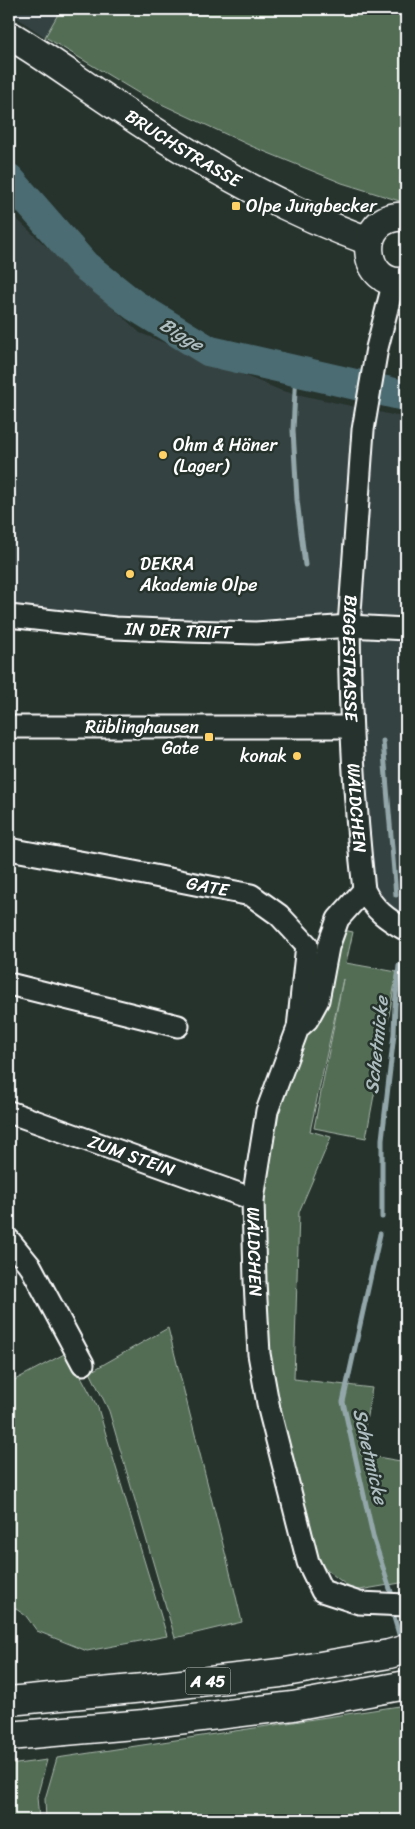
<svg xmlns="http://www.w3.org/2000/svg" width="415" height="1829" font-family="Sriracha,sans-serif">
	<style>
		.built { fill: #354342 }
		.green { fill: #526d54; stroke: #a8b6aa }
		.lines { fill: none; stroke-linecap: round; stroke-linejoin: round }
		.stream { stroke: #93a7aa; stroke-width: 5 }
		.river { stroke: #4b6c72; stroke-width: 31 }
		.minor-casing { stroke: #fff; stroke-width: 25 }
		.secondary-casing { stroke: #fff; stroke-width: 31 }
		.motorway-casing { stroke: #fff; stroke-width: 31 }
		.minor { stroke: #26332d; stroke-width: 21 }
		.secondary { stroke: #26332d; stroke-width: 28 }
		.motorway { stroke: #26332d; stroke-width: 28 }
		.poi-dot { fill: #ffd166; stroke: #26332d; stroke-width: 2 }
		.labels { text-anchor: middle; stroke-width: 5; stroke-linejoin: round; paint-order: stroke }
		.shield { fill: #26332d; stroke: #bec2c0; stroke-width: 1 }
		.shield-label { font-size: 16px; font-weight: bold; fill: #fff }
		.street-label { font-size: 18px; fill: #fff; stroke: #26332d }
		.poi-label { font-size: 18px; fill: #fff; stroke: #26332d; text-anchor: start }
		.water-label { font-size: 19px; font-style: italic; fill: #aebdc0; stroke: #26332d }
	</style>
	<rect width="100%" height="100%" fill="#26332d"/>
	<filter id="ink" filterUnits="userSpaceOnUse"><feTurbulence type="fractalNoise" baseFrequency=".02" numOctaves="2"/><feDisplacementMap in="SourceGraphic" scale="10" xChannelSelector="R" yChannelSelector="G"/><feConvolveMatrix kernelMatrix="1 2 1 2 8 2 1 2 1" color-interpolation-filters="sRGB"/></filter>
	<g filter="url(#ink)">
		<path class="built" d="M 9,9 L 61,9 L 45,37 L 9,12 Z
			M 9,212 L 140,333 L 282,391 L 406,418 L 406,930 L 370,903 L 349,626 L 9,616 Z"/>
		<path class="green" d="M 61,9 L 406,9 L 406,203 L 342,183 L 251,146 L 140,94 L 45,37 Z
			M 338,929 L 353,932 L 346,963 L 397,972 L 366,1138 L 314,1128 L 343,979 L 310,1131 L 331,1137 L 299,1212 L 294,1379 L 372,1388 L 360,1454 L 406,1462 L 406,1582 L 354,1591 L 310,1557 L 260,1363 L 259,1239 L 267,1113 Z
			M 168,1328 L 233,1584 L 242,1622 L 175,1638 L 109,1411 L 90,1372 Z
			M 68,1352 L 98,1408 L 167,1636 L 87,1651 L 37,1631 L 26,1616 L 9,1604 L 9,1383 Z
			M 406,1705 L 406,1820 L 46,1820 L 45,1799 L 57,1758 Z
			M 47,1760 L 37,1797 L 39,1820 L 9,1820 L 9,1765 Z"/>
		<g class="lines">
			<path class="stream" d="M 296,371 L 293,430 L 297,500 L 305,565
				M 383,741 L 396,895
				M 382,1217 L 382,1139 L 394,1034 L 395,1006 L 399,966
				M 380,1234 L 343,1402 L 374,1540 L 392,1595
				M 394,1617 L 401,1641"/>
			<path class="river" d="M 9,179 L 84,265 L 134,305 L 209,351 L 406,396"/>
			<defs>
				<g id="minor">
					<path id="s1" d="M 394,281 L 377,348 L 363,430 L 349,626 C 350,714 354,802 364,890 C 374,910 387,919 406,930"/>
					<path id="s2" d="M 9,616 L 115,628 L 187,631 L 256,633 L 349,626 L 406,629"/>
					<path d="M 9,727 L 351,727"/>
					<path id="s3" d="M 9,849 L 134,872 L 251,895 L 279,915 L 307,945 L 298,1028"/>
					<path id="s4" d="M 364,890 L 338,919 L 328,947 L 318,1000 L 307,1020 L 298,1028 L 267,1111 L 253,1199 L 255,1282 L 259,1354 L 269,1409 L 308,1562 L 322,1591 L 359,1603 L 406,1605"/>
					<path d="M 9,984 L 178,1026"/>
					<path id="s5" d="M 9,1112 L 253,1199"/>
					<path d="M 9,1240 L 31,1267 L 83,1364"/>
				</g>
				<g id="secondary">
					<path id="s6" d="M 9,35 C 47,57 82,84 119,108 C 197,161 280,209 369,241"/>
					<path d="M 406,217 C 352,213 362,291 406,281"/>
				</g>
				<path id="motorway" d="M 9,1701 L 164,1686 L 280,1673 L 389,1654 L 406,1649
					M 9,1736 L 144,1724 L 293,1706 L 406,1685"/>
			</defs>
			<use href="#minor" class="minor-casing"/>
			<use href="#secondary" class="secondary-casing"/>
			<use href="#motorway" class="motorway-casing"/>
			<use href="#minor" class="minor"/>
			<use href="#secondary" class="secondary"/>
			<use href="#motorway" class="motorway"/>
		</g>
	</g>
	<g class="poi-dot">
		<rect x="231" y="201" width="10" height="10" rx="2.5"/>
		<circle cx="163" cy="455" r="5"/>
		<circle cx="130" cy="574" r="5"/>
		<rect x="204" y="732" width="10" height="10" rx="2.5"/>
		<circle cx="297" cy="756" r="5"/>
	</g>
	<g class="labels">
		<rect class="shield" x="185.5" y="1667.5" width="45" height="27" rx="4"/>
		<g class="shield-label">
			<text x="208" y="1687">A 45</text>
		</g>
		<g class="street-label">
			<text dy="6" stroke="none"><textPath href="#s6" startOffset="208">BRUCHSTRASSE</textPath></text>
			<text dy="6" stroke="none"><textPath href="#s2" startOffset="170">IN DER TRIFT</textPath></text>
			<text dy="6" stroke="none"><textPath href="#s1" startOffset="381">BIGGESTRASSE</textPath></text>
			<text dy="6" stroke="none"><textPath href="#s1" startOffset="531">WÄLDCHEN</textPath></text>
			<text dy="6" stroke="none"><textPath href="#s3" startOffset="202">GATE</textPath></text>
			<text dy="6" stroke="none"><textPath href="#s5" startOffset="130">ZUM STEIN</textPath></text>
			<text dy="6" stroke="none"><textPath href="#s4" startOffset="388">WÄLDCHEN</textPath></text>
		</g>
		<g class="poi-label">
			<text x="246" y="212">Olpe Jungbecker</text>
			<text x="173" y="451">Ohm &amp; Häner<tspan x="173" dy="21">(Lager)</tspan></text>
			<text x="140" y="570">DEKRA<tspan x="140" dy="21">Akademie Olpe</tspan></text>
			<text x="199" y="733" text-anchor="end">Rüblinghausen<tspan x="199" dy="21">Gate</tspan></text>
			<text x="287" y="762" text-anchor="end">konak</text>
		</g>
		<g class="water-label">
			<text transform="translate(182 334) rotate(31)" y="7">Bigge</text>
			<text transform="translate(376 1045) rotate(-84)" y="7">Schetmicke</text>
			<text transform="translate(371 1456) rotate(77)" y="7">Schetmicke</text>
		</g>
	</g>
	<rect width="415" height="1829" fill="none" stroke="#26332d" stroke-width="30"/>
	<rect x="15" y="15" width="385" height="1799" fill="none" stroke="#fff" stroke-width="2" filter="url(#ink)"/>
</svg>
